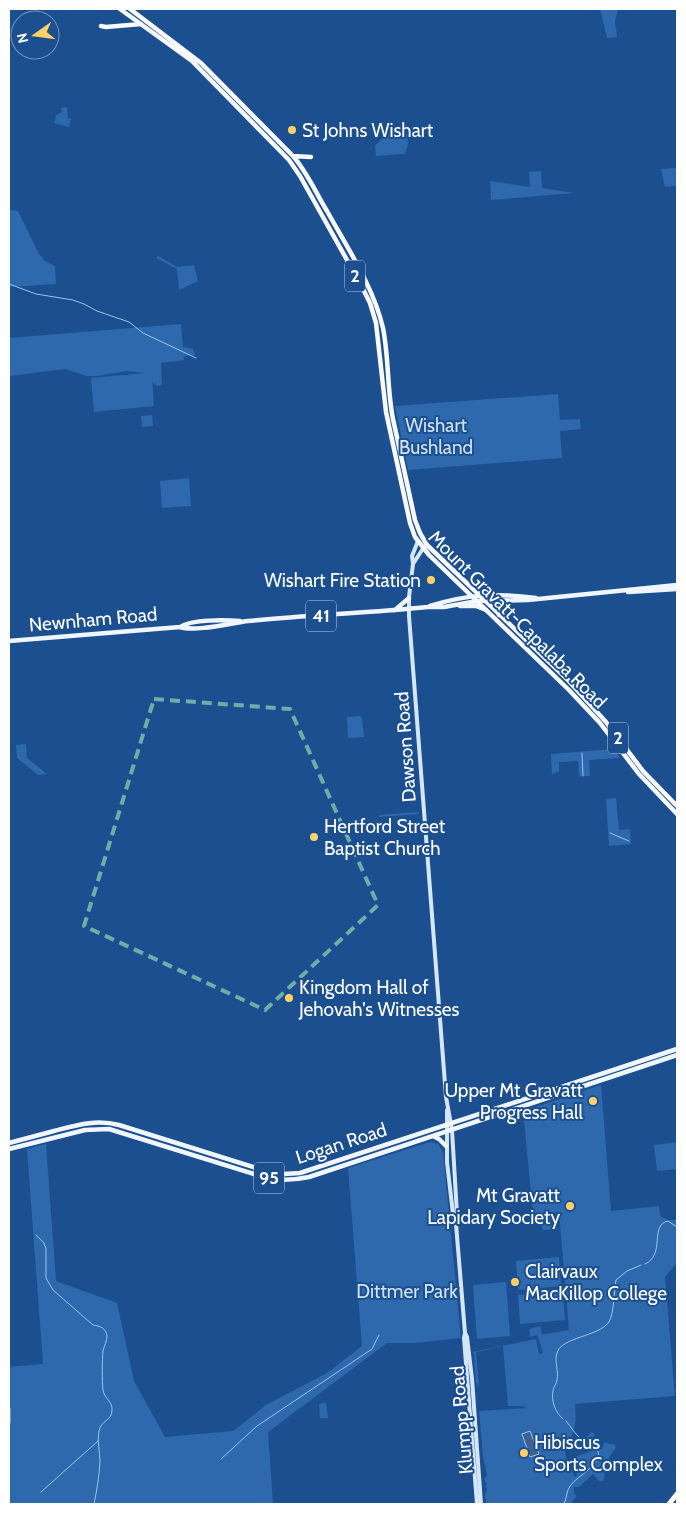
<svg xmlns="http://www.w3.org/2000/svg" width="686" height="1513" font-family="Cabin,sans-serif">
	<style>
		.green { fill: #2e69ad }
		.water { fill: #3c6290; stroke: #9cc4f0 }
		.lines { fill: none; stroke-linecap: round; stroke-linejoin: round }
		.stream { stroke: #9cc4f0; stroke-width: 1 }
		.secondary { stroke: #d6e6fa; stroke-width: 4 }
		.primary { stroke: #f0f6ff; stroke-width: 4.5 }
		.trunk { stroke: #f8faff; stroke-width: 4.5 }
		.motorway { stroke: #fff; stroke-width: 5 }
		.marked { fill: none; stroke: #6fada8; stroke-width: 4; stroke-dasharray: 10 6; stroke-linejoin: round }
		.poi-dot { fill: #ffd166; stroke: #1b4f8f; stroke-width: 2 }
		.labels { text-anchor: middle; stroke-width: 4; stroke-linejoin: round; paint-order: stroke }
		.shield { fill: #1b4f8f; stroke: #bbcadd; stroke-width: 1 }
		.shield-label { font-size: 18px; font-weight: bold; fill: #fff }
		.poi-label { font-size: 19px; fill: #fff; stroke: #1b4f8f; text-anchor: start }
		.park-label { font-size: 19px; fill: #cfe3fa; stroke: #1b4f8f }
		.street-label { font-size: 19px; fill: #fff; stroke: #1b4f8f }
	</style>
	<rect width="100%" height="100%" fill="#1b4f8f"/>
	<path class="green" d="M 600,9 L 618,9 L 615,21 L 617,37 L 607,38 Z
		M 66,107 L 67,108 L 68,116 L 67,118 L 71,119 L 69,127 L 54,123 L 56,115 L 62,112 L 61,108 Z
		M 389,131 L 398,138 L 407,133 L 408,146 L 406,149 L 406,152 L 404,154 L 376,156 L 375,146 Z
		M 677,168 L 677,186 L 665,187 L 661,169 Z
		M 541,171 L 542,188 L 574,193 L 491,200 L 490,181 L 530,187 L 529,172 Z
		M 9,210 L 18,211 L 39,254 L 45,261 L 55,266 L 56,284 L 9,287 Z
		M 158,256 L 177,267 L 194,265 L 198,281 L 179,290 L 177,269 L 156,258 Z
		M 181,324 L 183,347 L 193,349 L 195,355 L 184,356 L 184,360 L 161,363 L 162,385 L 157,386 L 153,383 L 152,375 L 154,406 L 94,412 L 91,378 L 145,373 L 127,371 L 98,376 L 87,376 L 65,369 L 9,376 L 9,338 Z
		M 558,394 L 560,420 L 580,419 L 581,429 L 560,431 L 562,458 L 408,470 L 395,406 Z
		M 152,415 L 153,426 L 142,427 L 141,416 Z
		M 189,478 L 191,506 L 162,508 L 160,481 Z
		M 360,716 L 362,718 L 364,737 L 348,738 L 347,717 Z
		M 26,744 L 27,758 L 47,774 L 38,775 L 17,758 L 16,745 Z
		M 613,749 L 620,758 L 589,760 L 590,776 L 579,776 L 578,761 L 559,762 L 559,771 L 552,774 L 551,754 Z
		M 616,798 L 619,830 L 630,829 L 631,844 L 609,846 L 606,799 Z
		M 419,812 L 419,814 L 379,817 L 379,815 Z
		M 601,1085 L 611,1211 L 659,1206 L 660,1216 L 668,1220 L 677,1220 L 677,1263 L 665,1277 L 675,1396 L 575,1404 C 576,1419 577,1433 565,1444 L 566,1467 L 572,1471 L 574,1476 L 576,1477 L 577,1475 L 574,1467 L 578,1465 L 575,1459 L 577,1456 L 589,1452 L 589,1449 L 584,1444 L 589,1444 L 586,1438 L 591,1432 L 595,1434 L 592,1439 L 592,1443 L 596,1444 L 599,1449 L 602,1449 L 604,1443 L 606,1442 L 609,1444 L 614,1444 L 616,1448 C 611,1453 608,1459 606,1467 L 601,1469 L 605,1475 L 603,1481 L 599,1481 L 593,1474 L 579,1487 L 574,1487 L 574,1494 L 577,1496 L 572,1501 L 573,1504 L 486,1504 L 486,1500 L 485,1497 L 487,1488 L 485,1486 L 487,1484 L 484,1479 L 487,1475 L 483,1456 L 479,1411 L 526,1408 L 523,1406 L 508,1406 L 503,1346 L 476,1352 L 479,1387 L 476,1382 L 474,1353 L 472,1352 L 536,1339 L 539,1354 L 541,1354 L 543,1352 L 537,1335 L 530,1337 L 529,1329 L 540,1326 L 542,1334 L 538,1335 L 569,1330 L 559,1212 L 533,1214 L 523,1111 Z
		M 430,1142 L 438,1144 L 443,1152 L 461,1338 L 415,1343 L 387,1343 L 268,1432 L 273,1504 L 9,1504 L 9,1367 L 43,1364 L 27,1149 L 46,1144 L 56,1281 L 117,1303 L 134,1381 L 165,1437 L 233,1431 L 266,1405 L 327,1373 L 362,1346 L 348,1168 Z
		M 677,1142 L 677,1169 L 657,1171 L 654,1145 Z
		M 556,1215 L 557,1229 L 542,1230 L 541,1216 Z
		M 559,1257 L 561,1286 L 518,1290 L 516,1261 Z
		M 506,1282 L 510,1336 L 477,1339 L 473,1285 Z
		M 563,1291 L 565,1320 L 520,1324 L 518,1295 Z
		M 326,1403 L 328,1418 L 320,1418 L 319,1404 Z"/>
	<path class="water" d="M 530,1431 L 539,1454 L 530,1457 L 522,1434 Z"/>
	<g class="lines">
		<path class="stream" d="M 9,284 L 36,294 L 73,300 L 84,304 L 97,311 L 129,322 L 143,333 L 196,358
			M 582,753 L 583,776
			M 610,833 L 629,841
			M 36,1235 L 44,1243 L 46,1249 L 46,1278 L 53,1290 L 93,1325 C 100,1326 106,1328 107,1336 C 107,1341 104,1346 103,1351 C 102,1359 102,1381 103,1390 C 104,1398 113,1402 112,1410 C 112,1421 101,1420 99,1431 C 97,1442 100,1452 100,1462 C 99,1477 97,1490 94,1504
			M 645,1264 C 666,1255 649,1225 668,1221 L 677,1227
			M 10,1408 L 10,1423
			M 563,1419 C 555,1412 551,1401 553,1391 C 553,1387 557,1384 557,1380 C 559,1371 554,1361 557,1353 C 561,1337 598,1337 609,1322 C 614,1314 614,1290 616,1280 L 627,1271 L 641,1265
			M 221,1459 L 257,1426 L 372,1349 L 379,1335
			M 41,1492 L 98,1441
			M 564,1504 C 567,1498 566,1492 570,1486 C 575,1479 582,1476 588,1470 C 594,1465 604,1455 595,1448 C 591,1444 585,1443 581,1439 C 575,1434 571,1427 566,1421"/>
		<path class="secondary" d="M 418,541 L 412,556 L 413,564 L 409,597 L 409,616 L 446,1097 L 452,1130 L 457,1214 L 456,1224 L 465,1333 L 467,1337 L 472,1379 L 481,1504
			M 413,564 L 424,547
			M 447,1110 L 447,1162 L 453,1214 L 455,1222
			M 465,1333 L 464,1338 L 477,1504"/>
		<path class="primary" d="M 471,587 L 492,594
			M 628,592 L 677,589
			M 430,606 C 467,594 498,593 536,598
			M 460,606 L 476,606 L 486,610
			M 395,610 L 409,598
			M 499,615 L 498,607 L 502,600
			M 180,627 C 192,619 226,620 240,621
			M 9,641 L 180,627 C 196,632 231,623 248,621 C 308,615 368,613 428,607 L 444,607 L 477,601 L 528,600 L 677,585
			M 433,1136 L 439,1139 L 446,1146
			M 9,1143 C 24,1139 39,1135 54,1131 C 77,1125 96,1119 119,1125 L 266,1171 L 284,1174 L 300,1173 L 677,1049
			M 9,1149 L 85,1130 L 109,1129 L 267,1178 C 281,1181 295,1180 309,1177 L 677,1055"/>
		<path class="trunk" d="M 120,9 L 192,61 L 289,160 L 300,176 L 361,285 L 370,303 L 376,323 L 386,412 L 410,523 L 415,537 L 429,555 L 569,690 L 600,723 L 639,774 L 677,814
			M 130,9 L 201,63 L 293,156 C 307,172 316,193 327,211 C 347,247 374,288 383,328 C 389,358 387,389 393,419 L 415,520 L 420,533 L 427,545 L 567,679 L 606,722 L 643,771 L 677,806
			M 101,26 L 106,27 L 141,24
			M 293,156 L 311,157"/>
		<path class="motorway" d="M 669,1504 L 677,1494"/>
	</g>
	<path class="marked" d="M 154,699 L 290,709 L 378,905 L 265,1010 L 84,926 Z"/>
	<g class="poi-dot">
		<circle cx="292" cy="130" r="5"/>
		<circle cx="431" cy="580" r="5"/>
		<circle cx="314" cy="837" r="5"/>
		<circle cx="289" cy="998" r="5"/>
		<circle cx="593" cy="1101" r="5"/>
		<circle cx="570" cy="1206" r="5"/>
		<circle cx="515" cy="1282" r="5"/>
		<circle cx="524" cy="1453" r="5"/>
	</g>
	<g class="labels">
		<g class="shield">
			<rect x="345" y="260.5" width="20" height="31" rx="4"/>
			<rect x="306" y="600.5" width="30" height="31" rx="4"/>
			<rect x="608" y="722.5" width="20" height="31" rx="4"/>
			<rect x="254" y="1162.5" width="30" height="31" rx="4"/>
		</g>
		<g class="shield-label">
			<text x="355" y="282">2</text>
			<text x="321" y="622">41</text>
			<text x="618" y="744">2</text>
			<text x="269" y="1184">95</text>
		</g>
		<g class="poi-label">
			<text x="302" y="137">St Johns Wishart</text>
			<text x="421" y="587" text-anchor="end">Wishart Fire Station</text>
			<text x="324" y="833">Hertford Street<tspan x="324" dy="22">Baptist Church</tspan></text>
			<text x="299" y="994">Kingdom Hall of<tspan x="299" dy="22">Jehovah's Witnesses</tspan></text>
			<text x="583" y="1097" text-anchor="end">Upper Mt Gravatt<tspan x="583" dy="22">Progress Hall</tspan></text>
			<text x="560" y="1202" text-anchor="end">Mt Gravatt<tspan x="560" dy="22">Lapidary Society</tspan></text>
			<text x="525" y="1278">Clairvaux<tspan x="525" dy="22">MacKillop College</tspan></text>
			<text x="534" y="1449">Hibiscus<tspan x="534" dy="22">Sports Complex</tspan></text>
		</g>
		<g class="park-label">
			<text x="436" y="432">Wishart<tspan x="436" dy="22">Bushland</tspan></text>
			<text x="407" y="1298">Dittmer Park</text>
		</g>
		<g class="street-label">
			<text transform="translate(93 619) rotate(-5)" y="7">Newnham Road</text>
			<text transform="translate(518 619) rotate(45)" y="7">Mount Gravatt-Capalaba Road</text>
			<text transform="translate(405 747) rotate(-94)" y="7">Dawson Road</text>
			<text transform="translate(341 1143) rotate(-18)" y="7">Logan Road</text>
			<text transform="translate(461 1420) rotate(-95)" y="7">Klumpp Road</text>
		</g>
	</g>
	<rect width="686" height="1513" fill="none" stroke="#ffffff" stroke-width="20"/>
	<g transform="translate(35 35) rotate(256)"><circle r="24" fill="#1b4f8f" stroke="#7695bc"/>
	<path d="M0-4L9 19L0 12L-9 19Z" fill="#ffd166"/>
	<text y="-8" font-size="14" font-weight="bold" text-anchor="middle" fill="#ffffff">N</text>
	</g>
</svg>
